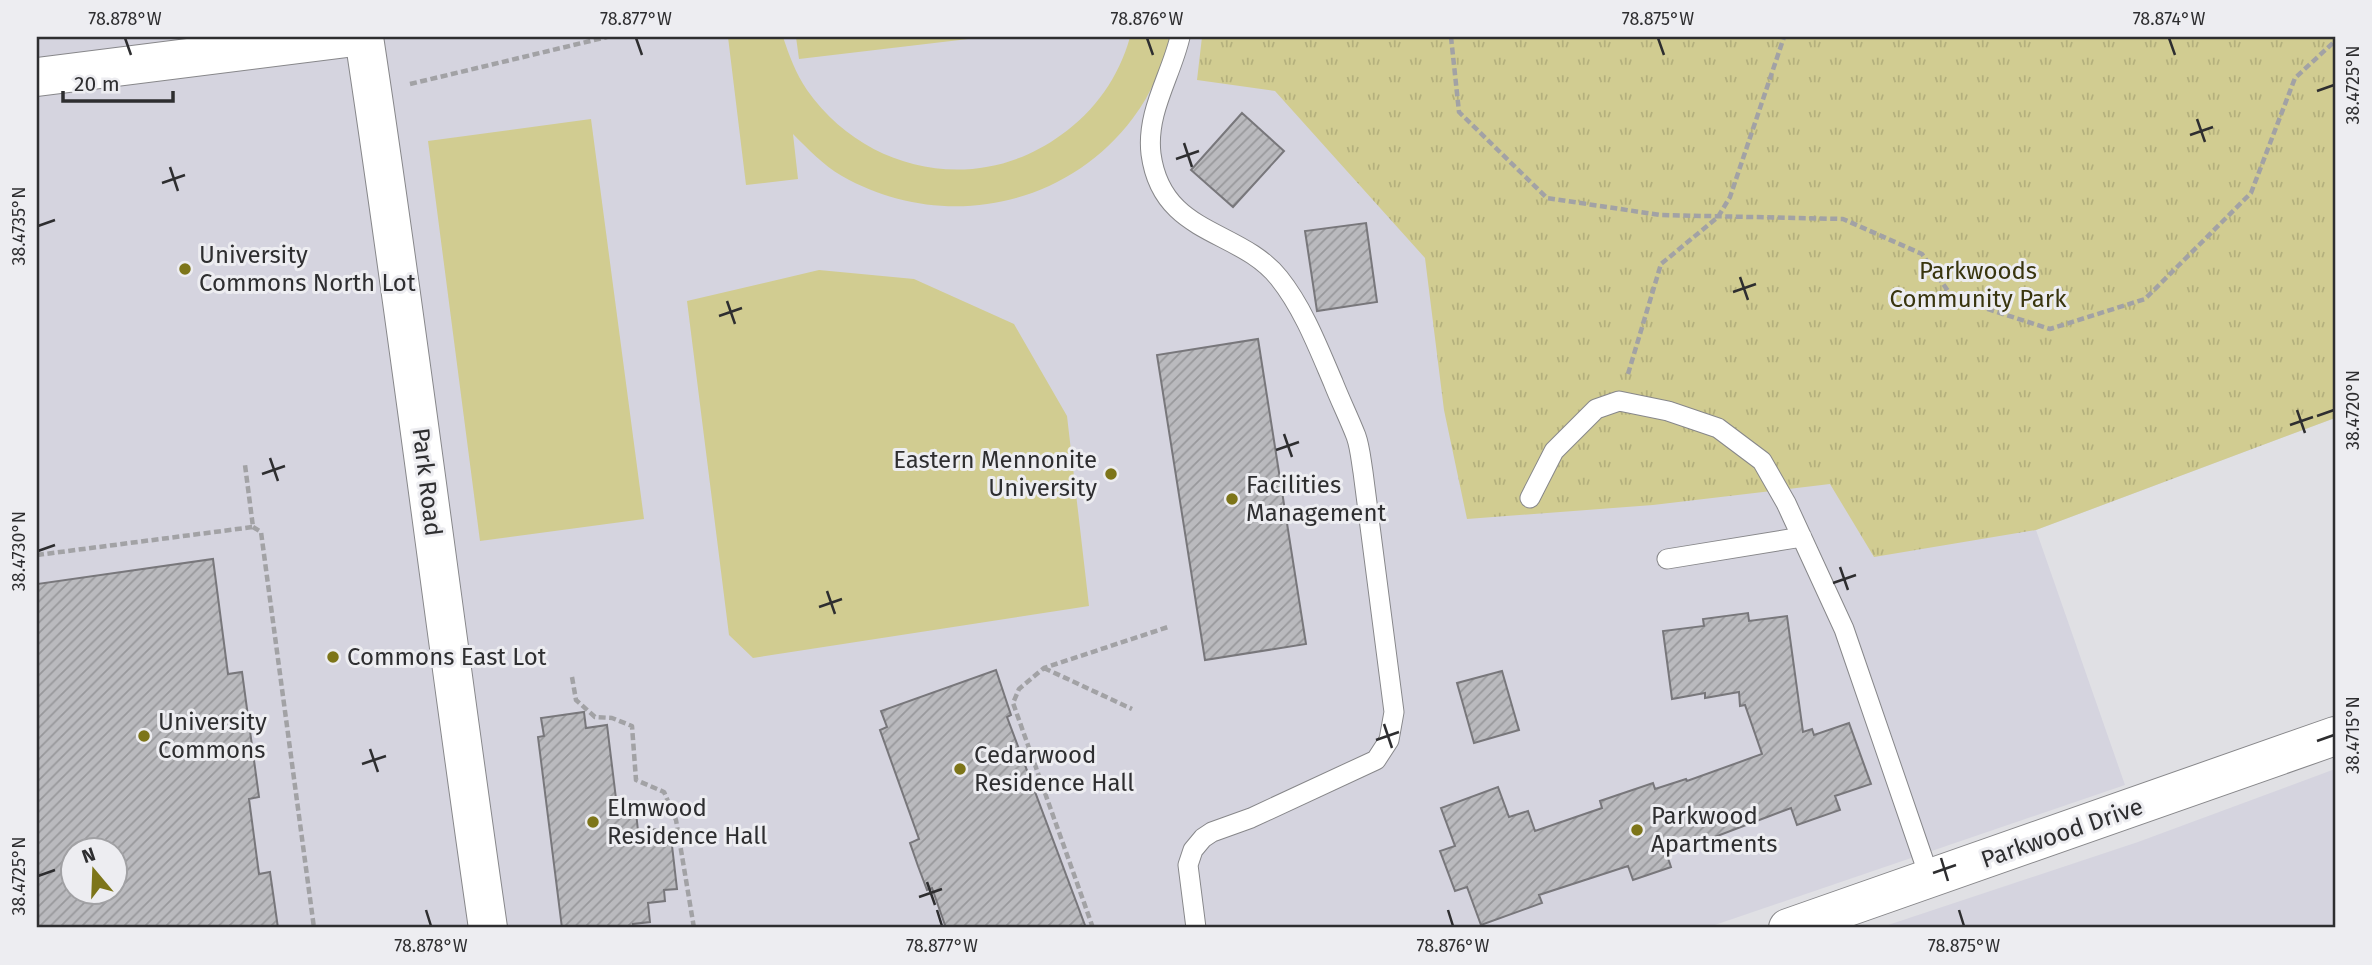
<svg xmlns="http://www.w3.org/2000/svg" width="2372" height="965" font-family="'Fira Sans',sans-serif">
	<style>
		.built { fill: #d5d4df; fill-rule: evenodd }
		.park { fill: url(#park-tufts) }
		.pitch { fill: #d1cc91 }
		.building { fill: url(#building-hatch); stroke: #78777b; stroke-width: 2; fill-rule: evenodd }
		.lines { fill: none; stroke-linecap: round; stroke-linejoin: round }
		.lane-casing { stroke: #87878a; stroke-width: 21 }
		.street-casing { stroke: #87878a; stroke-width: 40 }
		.secondary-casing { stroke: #87878a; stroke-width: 40 }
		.path { stroke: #a2a2a5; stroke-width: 4.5; stroke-dasharray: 7 3.5; stroke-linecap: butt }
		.lane { stroke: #fff; stroke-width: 19 }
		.street { stroke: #fff; stroke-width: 38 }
		.secondary { stroke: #fff; stroke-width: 38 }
		.ticks { fill: none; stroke: #2e2e30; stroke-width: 2.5 }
		.poi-dot { fill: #7d7519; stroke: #ededf1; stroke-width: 2.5 }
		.labels { text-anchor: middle; stroke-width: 6; stroke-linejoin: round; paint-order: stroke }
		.poi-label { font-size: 24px; fill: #2e2e30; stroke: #ededf1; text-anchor: start }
		.park-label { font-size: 24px; fill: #39350e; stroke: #ededf1 }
		.street-label { font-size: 24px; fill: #2e2e30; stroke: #ededf1 }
		.neatline { fill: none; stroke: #2e2e30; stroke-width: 2.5 }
		.ticks-label { font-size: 18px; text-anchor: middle; fill: #2e2e30 }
	</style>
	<defs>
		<pattern id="park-tufts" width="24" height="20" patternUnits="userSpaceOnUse" patternTransform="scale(1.75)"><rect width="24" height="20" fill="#d1cc91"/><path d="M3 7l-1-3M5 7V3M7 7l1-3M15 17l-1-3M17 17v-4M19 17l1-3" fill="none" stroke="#b4b07d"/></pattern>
		<pattern id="building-hatch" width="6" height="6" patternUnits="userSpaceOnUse" patternTransform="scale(1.75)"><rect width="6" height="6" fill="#bababe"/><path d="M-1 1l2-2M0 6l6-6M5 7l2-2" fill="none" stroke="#98989b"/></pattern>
	</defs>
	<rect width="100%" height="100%" fill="#e0e0e4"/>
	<path class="built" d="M 37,37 L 2335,37 L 2335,418 L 2036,530 L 2125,785 L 1706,928 L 37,928 ZM 74,850 L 116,850 L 116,892 L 74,892 Z
		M 2335,769 L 2335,928 L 1879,928 L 2138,842 Z"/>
	<path class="park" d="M 1202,37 L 2335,37 L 2335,418 L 2036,530 L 1874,557 L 1830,484 L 1653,505 L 1467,519 L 1444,410 L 1425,258 L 1275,91 L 1197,80 Z"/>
	<path class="pitch" d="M 728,37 L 783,37 C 789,55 796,74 807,90 C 865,173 978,196 1061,135 C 1095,111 1119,77 1130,37 L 1171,37 C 1162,66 1152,93 1133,118 C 1065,209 940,232 842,176 C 823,165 808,149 793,134 L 798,179 L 746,185 Z
		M 796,37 L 985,37 L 799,59 Z
		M 591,119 L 644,519 L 480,541 L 428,141 Z
		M 819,270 L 914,279 L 1014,324 L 1067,416 L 1089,606 L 753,658 L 729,635 L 687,301 Z"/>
	<path class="building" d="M 1242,113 L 1284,151 L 1233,207 L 1191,170 Z
		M 1366,223 L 1377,302 L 1317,311 L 1305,231 Z
		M 1258,339 L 1306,644 L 1205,660 L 1157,355 Z
		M 213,559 L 228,674 L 242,672 L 259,797 L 249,799 L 259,874 L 270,872 L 278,928 L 37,928 L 37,584 ZM 74,850 L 116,850 L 116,892 L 74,892 Z
		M 1748,613 L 1749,621 L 1787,616 L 1803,732 L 1812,729 L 1814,735 L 1849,723 L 1871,784 L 1835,796 L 1840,810 L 1797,825 L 1791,808 L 1667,855 L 1671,867 L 1633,880 L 1628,866 L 1539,895 L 1542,903 L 1481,925 L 1467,887 L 1455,891 L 1440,851 L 1455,846 L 1441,808 L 1498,787 L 1509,817 L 1528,811 L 1535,831 L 1602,808 L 1600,801 L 1653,783 L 1655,789 L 1686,779 L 1687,781 L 1762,754 L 1745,705 L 1740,706 L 1739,692 L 1705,698 L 1705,693 L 1672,699 L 1663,631 L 1704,626 L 1703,619 Z
		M 996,670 L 1011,715 L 1007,717 L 1086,928 L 946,928 L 932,888 L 927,890 L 918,866 L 910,843 L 919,839 L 880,730 L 887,727 L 881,711 Z
		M 1502,671 L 1519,730 L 1474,743 L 1457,683 Z
		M 584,712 L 586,728 L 607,725 L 618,815 L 636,812 L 638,831 L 657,829 L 658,839 L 671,837 L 677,889 L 664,890 L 665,901 L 648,903 L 650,922 L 633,924 L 633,928 L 562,928 L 538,737 L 544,736 L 541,718 Z"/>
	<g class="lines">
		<defs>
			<path id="lane" d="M 1180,37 C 1171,76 1146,112 1151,154 C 1162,236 1239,228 1279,278 C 1303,308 1318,347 1333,382 C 1340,400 1349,418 1356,436 C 1360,447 1361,460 1363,472 L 1394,712 L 1389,740 L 1376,760 L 1251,818 L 1212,832 L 1203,838 L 1193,850 L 1188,865 L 1196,928
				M 1530,498 L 1554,451 L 1596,409 L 1619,401 L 1668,411 L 1718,428 L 1762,461 L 1786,503 L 1844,629 L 1930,879
				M 1667,559 L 1802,537"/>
			<path id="street" d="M 37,77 L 355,37
				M 1788,928 L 2335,736"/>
			<path id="secondary" d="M 364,37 C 409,333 445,631 488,928"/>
		</defs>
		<use href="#lane" class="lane-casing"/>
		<use href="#street" class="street-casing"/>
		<use href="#secondary" class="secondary-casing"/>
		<path class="path" d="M 1451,37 L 1459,112 L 1547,198 L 1660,215 L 1843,219 L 1922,254 L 1953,298 L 2050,329 L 2145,299 L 2251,193 L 2295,78 L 2335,41
			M 2334,37 L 2335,38
			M 410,84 L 607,37
			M 1628,374 L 1661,264 L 1718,217 L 1730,197 L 1784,37
			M 253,527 L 261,532 L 314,928
			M 37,555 L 253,527 L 245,465
			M 1044,668 L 1132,709
			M 572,677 L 576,700 L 595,717 L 612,718 L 632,726 L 636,780 L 664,792 L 676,820 L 694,928
			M 1093,928 L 1013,703 L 1019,689 L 1044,668 L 1168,627"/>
		<use href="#lane" class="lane"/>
		<use href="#street" class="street"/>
		<use href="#secondary" class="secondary"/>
	</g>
	<path class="ticks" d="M 125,38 L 131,55M 636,38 L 642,55M 1147,38 L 1153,55M 1658,38 L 1664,55M 2169,38 L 2175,55M 2317,91 L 2334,85M 2197,119 L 2205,142M 2190,135 L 2213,127M 1184,143 L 1192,167M 1176,159 L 1199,151M 170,167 L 178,191M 162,183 L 185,175M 38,226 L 55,220M 1740,277 L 1748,300M 1733,292 L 1756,284M 727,301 L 735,324M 719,316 L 742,308M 2297,410 L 2305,433M 2317,416 L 2334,410M 2290,425 L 2313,417M 1284,434 L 1292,457M 1276,450 L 1299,442M 270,458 L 278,481M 262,474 L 285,466M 38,551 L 55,545M 1840,567 L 1848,590M 1833,583 L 1856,575M 827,591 L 835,614M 819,607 L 842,599M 1384,724 L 1392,748M 1376,740 L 1399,732M 2317,741 L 2334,735M 370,749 L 378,772M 362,764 L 386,756M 1941,858 L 1948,881M 1933,873 L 1956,865M 38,876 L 55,870M 927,882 L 935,905M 919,897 L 942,889M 426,910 L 431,926M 937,910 L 942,926M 1448,910 L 1453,926M 1959,910 L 1964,926"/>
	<g class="poi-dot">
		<circle cx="185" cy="269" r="7"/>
		<circle cx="1111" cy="474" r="7"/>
		<circle cx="1232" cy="499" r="7"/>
		<circle cx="333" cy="657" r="7"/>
		<circle cx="144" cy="736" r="7"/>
		<circle cx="960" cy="769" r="7"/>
		<circle cx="593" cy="822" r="7"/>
		<circle cx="1637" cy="830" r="7"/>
	</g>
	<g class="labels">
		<g class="poi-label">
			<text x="199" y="263">University<tspan x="199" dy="28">Commons North Lot</tspan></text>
			<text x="1097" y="468" text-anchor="end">Eastern Mennonite<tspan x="1097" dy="28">University</tspan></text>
			<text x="1246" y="493">Facilities<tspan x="1246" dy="28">Management</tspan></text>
			<text x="347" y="665">Commons East Lot</text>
			<text x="158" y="730">University<tspan x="158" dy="28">Commons</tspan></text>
			<text x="974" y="763">Cedarwood<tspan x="974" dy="28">Residence Hall</tspan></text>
			<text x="607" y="816">Elmwood<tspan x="607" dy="28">Residence Hall</tspan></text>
			<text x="1651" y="824">Parkwood<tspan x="1651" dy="28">Apartments</tspan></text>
		</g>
		<g class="park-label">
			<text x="1978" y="279">Parkwoods<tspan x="1978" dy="28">Community Park</tspan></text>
		</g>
		<g class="street-label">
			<text transform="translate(427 482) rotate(83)" y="8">Park Road</text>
			<text transform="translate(2062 833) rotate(-19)" y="8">Parkwood Drive</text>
		</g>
	</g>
	<rect width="2372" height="965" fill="none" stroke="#ededf1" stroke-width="77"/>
	<g transform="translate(94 871) rotate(341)"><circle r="33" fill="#ededf1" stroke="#a1a1a4" stroke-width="2"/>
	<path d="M0-5L12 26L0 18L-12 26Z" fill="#7d7519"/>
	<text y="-10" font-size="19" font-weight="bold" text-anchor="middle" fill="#2e2e30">N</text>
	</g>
	<path d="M63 91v10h110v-10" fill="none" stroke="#2e2e30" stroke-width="3.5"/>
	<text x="74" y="91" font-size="21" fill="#2e2e30" stroke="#ededf1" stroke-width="5" paint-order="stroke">20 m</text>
	<rect x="38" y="38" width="2296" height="888" class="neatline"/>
	<g class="ticks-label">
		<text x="125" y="25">78.878°W</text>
		<text x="636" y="25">78.877°W</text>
		<text x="1147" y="25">78.876°W</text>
		<text x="1658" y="25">78.875°W</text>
		<text x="2169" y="25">78.874°W</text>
		<text transform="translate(2353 85) rotate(-90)" y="6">38.4725°N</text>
		<text transform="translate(19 226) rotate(-90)" y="6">38.4735°N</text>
		<text transform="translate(2353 410) rotate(-90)" y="6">38.4720°N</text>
		<text transform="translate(19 551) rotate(-90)" y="6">38.4730°N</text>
		<text transform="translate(2353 735) rotate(-90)" y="6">38.4715°N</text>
		<text transform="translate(19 876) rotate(-90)" y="6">38.4725°N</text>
		<text x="431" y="952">78.878°W</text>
		<text x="942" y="952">78.877°W</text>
		<text x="1453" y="952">78.876°W</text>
		<text x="1964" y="952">78.875°W</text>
	</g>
</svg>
